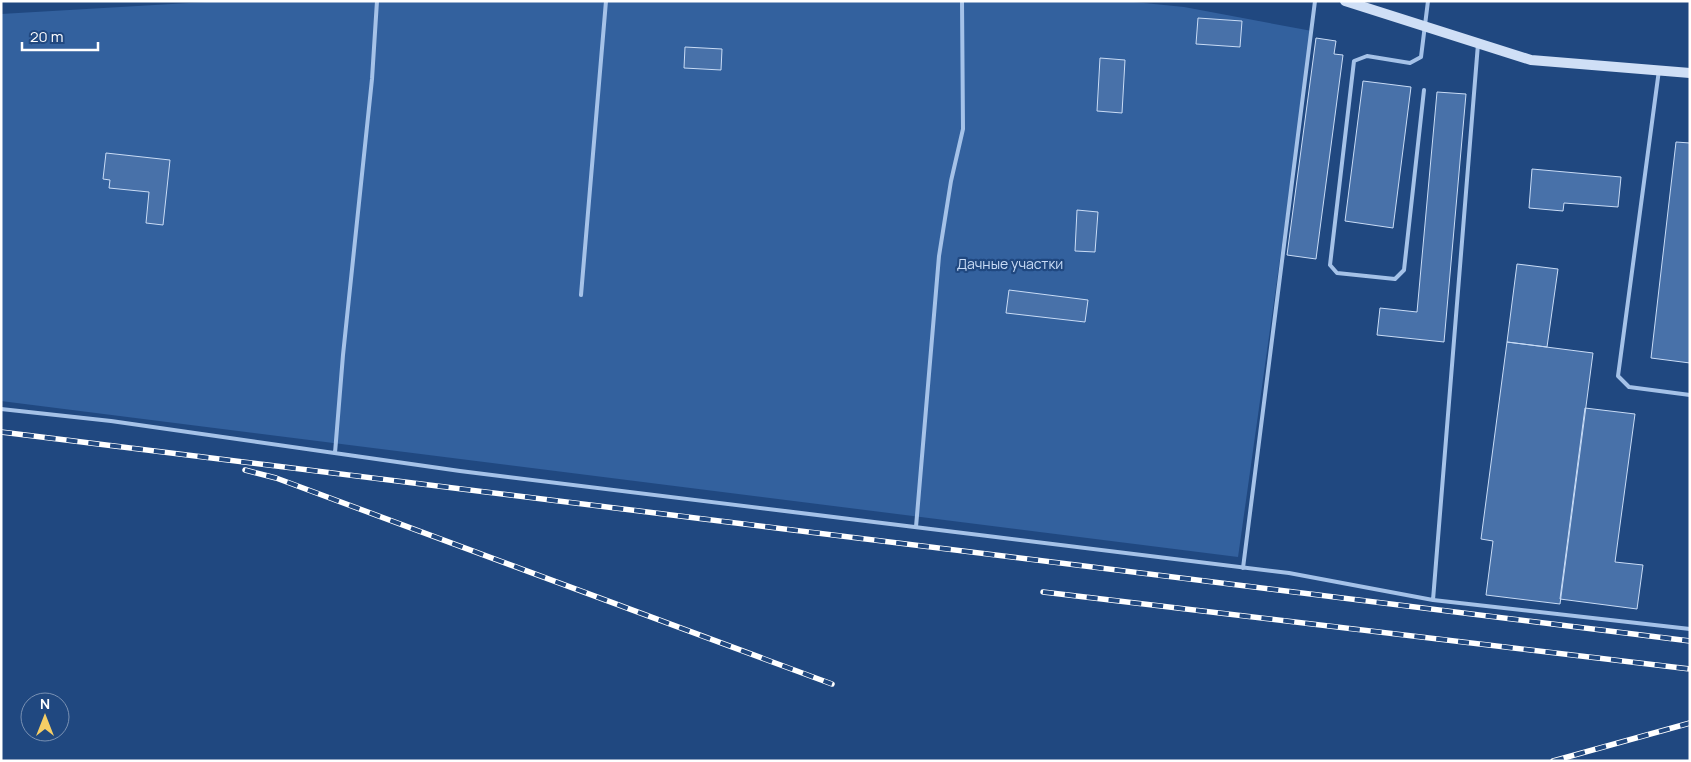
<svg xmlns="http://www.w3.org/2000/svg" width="1691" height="762" font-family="Manrope,sans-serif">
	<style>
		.green { fill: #33619e }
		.building { fill: #4871a9; stroke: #c9dcf6 }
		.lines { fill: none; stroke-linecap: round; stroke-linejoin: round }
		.lane { stroke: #a5c2e8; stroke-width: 4 }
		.secondary { stroke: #cfdff6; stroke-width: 10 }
		.rail-casing { stroke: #fff; stroke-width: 5.5 }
		.rail { stroke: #204880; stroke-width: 4; stroke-dasharray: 11; stroke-linecap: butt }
		.labels { text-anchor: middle; stroke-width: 4.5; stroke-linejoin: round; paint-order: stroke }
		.park-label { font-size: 14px; fill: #c9dcf6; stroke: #204880 }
	</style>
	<rect width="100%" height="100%" fill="#204880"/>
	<path class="green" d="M 223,1 L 1124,1 L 1184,7 L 1312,31 L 1238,557 L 1,401 L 1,14 Z"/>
	<path class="building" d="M 1198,18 L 1242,21 L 1240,47 L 1196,44 Z
		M 1316,38 L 1336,41 L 1334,54 L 1343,55 L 1316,259 L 1287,255 Z
		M 685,47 L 722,49 L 721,70 L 684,68 Z
		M 1100,58 L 1125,60 L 1122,113 L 1097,111 Z
		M 1363,81 L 1411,87 L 1393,228 L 1345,221 Z
		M 1437,92 L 1466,94 L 1444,342 L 1377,335 L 1380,308 L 1417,312 Z
		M 1676,142 L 1690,143 L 1690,363 L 1651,358 Z
		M 106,153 L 170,160 L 163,225 L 146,223 L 149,192 L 109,188 L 110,180 L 103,179 Z
		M 1532,169 L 1621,177 L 1618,207 L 1564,203 L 1563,211 L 1529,208 Z
		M 1077,210 L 1098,212 L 1095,252 L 1075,251 Z
		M 1517,264 L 1558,269 L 1547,347 L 1507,342 Z
		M 1009,290 L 1088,300 L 1085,322 L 1006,313 Z
		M 1507,342 L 1593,353 L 1560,604 L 1486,595 L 1493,541 L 1481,539 Z
		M 1585,408 L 1635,414 L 1615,562 L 1643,565 L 1637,609 L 1560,599 Z"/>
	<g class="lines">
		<path class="lane" d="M 1659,70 L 1618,376 L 1629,387 L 1690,395
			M 1424,90 L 1404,270 L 1395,279 L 1337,273 L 1330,265 L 1354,61 L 1367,56 L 1410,63 L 1421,57 L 1428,1
			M 581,295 L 606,1
			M 1,409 L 111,421 L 460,471 L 1289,573 L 1433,600 L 1690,629
			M 335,453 L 343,355 L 372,79 L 377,1
			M 916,527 L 939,256 L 951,181 L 963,129 L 962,1
			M 1243,568 L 1315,1
			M 1433,600 L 1478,44"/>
		<path class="secondary" d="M 1345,1 L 1531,60 L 1690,73"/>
		<defs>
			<path id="rail" d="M 1,432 L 1690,641
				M 245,470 L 276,478 L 832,684
				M 1043,592 L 1690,669
				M 1553,761 L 1690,723"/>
		</defs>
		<use href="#rail" class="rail-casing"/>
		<use href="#rail" class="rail"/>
	</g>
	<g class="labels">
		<g class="park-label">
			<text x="1010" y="269">Дачные участки</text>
		</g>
	</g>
	<rect width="1691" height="762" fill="none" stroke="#ffffff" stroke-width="5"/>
	<g transform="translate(45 717)"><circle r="24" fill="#204880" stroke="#7991b3"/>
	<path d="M0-4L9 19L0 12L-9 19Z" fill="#f5ce65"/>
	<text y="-8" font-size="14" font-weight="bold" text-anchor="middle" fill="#ffffff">N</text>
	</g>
	<path d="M22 42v8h76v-8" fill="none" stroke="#ffffff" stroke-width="2.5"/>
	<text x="30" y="42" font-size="15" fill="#ffffff" stroke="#204880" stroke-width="4" paint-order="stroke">20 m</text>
</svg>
